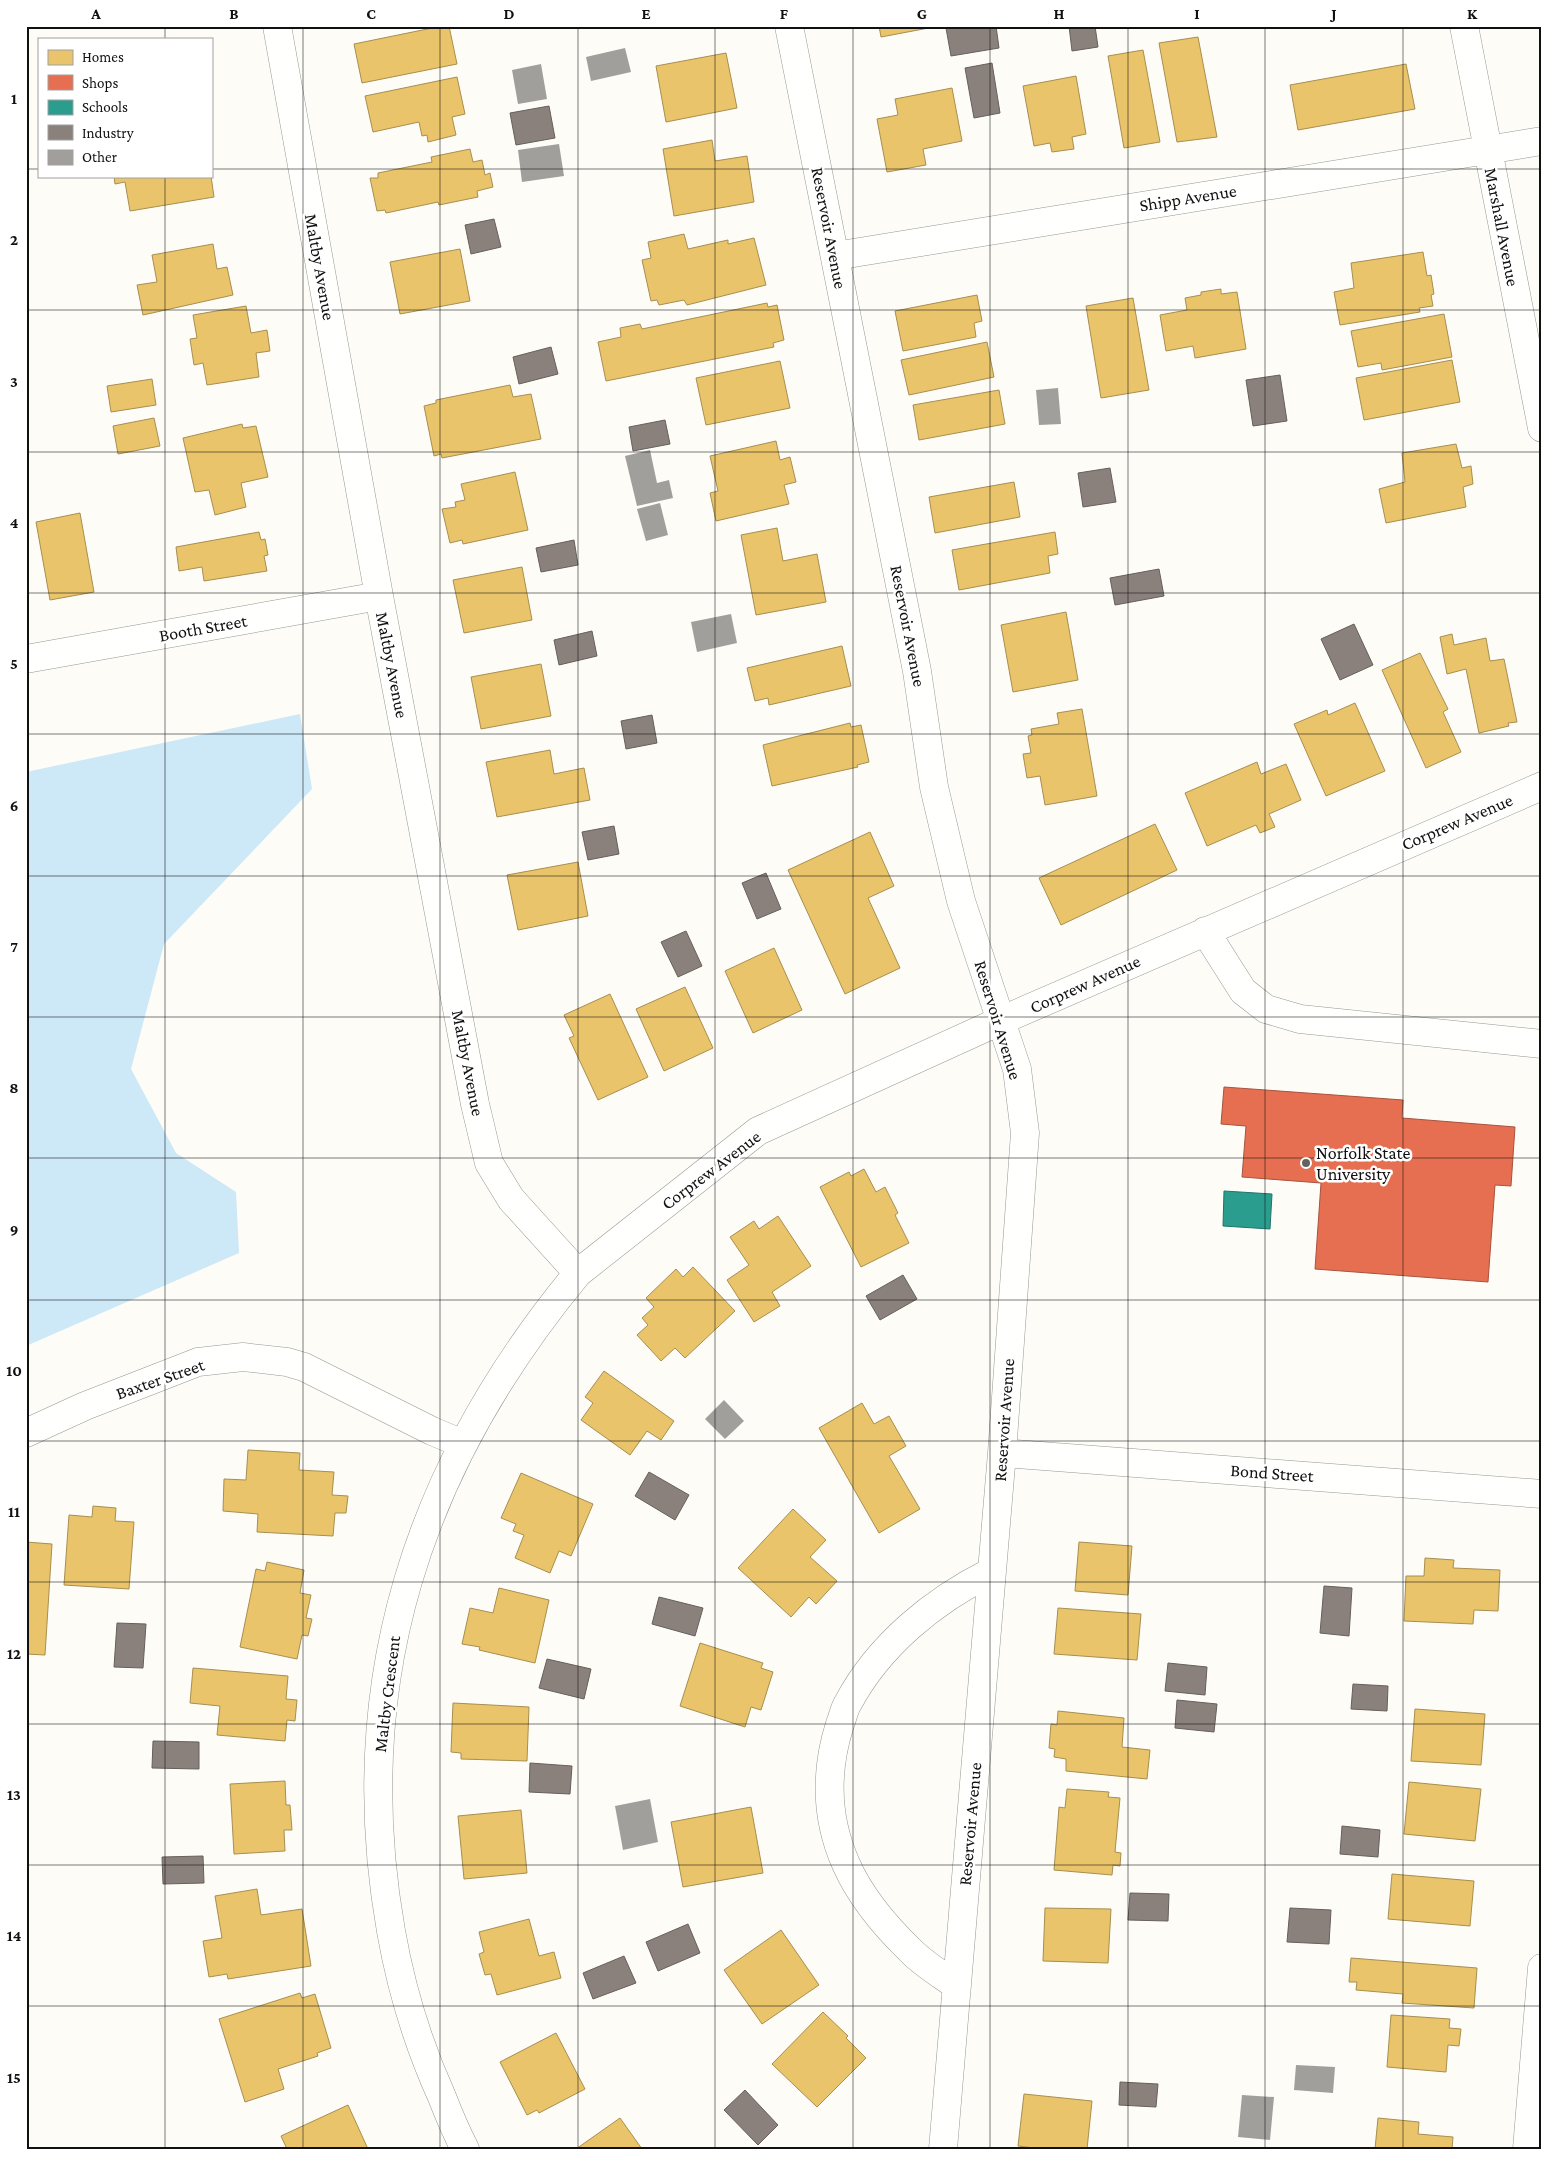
<svg xmlns="http://www.w3.org/2000/svg" width="1568" height="2175" font-family="'Crimson Pro',serif">
	<style>
		.water { fill: #cde8f7 }
		.homes { fill: #e9c46a; stroke: #a88e4f }
		.shops { fill: #e76f51; stroke: #a7533e }
		.schools { fill: #2a9d8f; stroke: #227369 }
		.industry { fill: #8a817c; stroke: #665f5c }
		.building { fill: #a19f9c }
		.lines { fill: none; stroke-linecap: round; stroke-linejoin: round }
		.minor-casing { stroke: #979795; stroke-width: 29 }
		.minor { stroke: #fffffe; stroke-width: 28 }
		.grid { fill: none; stroke: #111; stroke-width: 1; stroke-opacity: 0.55 }
		.poi-dot { fill: #646362; stroke: #fff; stroke-width: 2 }
		.labels { text-anchor: middle; stroke-width: 5; stroke-linejoin: round; paint-order: stroke }
		.street-label { font-size: 18px; fill: #111; stroke: #fff }
		.poi-label { font-size: 18px; fill: #111; stroke: #fff; text-anchor: start }
		.neatline { fill: none; stroke: #111; stroke-width: 2 }
		.grid-label { font-size: 16px; text-anchor: middle; font-weight: bold; fill: #111 }
	</style>
	<rect width="100%" height="100%" fill="#fdfcf7"/>
	<path class="water" d="M 300,714 L 312,789 L 164,944 L 131,1069 L 176,1153 L 236,1192 L 239,1253 L 26,1346 L 26,772 Z"/>
	<path class="homes" d="M 442,26 L 449,26 L 457,64 L 362,83 L 354,44 Z
		M 879,26 L 934,26 L 934,27 L 881,37 Z
		M 1198,37 L 1217,137 L 1177,142 L 1159,43 Z
		M 1143,50 L 1160,142 L 1124,148 L 1108,56 Z
		M 726,53 L 737,108 L 666,122 L 656,66 Z
		M 1406,64 L 1415,109 L 1298,130 L 1290,85 Z
		M 1076,76 L 1086,134 L 1072,137 L 1074,149 L 1052,152 L 1050,143 L 1034,146 L 1023,86 Z
		M 457,77 L 465,114 L 452,117 L 456,135 L 428,142 L 427,135 L 422,136 L 419,122 L 373,132 L 365,96 Z
		M 952,88 L 962,141 L 923,149 L 926,165 L 887,172 L 877,119 L 898,115 L 895,99 Z
		M 712,140 L 715,161 L 747,156 L 754,202 L 674,216 L 663,149 Z
		M 470,149 L 473,162 L 482,160 L 485,175 L 490,173 L 493,187 L 477,191 L 478,197 L 439,205 L 438,202 L 386,213 L 385,210 L 377,211 L 370,178 L 378,178 L 378,173 L 432,162 L 431,157 Z
		M 114,176 L 211,176 L 214,197 L 130,211 L 125,182 L 115,184 Z
		M 684,234 L 688,249 L 728,240 L 728,244 L 754,238 L 766,285 L 687,305 L 684,300 L 659,305 L 657,300 L 651,301 L 642,260 L 651,258 L 648,242 Z
		M 213,244 L 217,269 L 227,267 L 233,295 L 143,315 L 137,285 L 157,282 L 152,255 Z
		M 460,249 L 470,301 L 400,314 L 390,262 Z
		M 1423,252 L 1427,276 L 1431,275 L 1434,294 L 1431,295 L 1433,306 L 1419,308 L 1420,312 L 1340,325 L 1334,292 L 1354,288 L 1351,263 Z
		M 1221,289 L 1221,294 L 1237,292 L 1246,349 L 1195,358 L 1193,346 L 1166,351 L 1160,315 L 1187,310 L 1185,298 L 1201,295 L 1201,292 Z
		M 977,295 L 982,321 L 974,323 L 976,337 L 903,351 L 895,311 Z
		M 1133,298 L 1149,390 L 1101,398 L 1086,306 Z
		M 767,303 L 768,307 L 777,305 L 784,340 L 773,343 L 774,347 L 606,381 L 598,342 L 621,337 L 620,328 L 640,324 L 642,329 Z
		M 246,306 L 251,333 L 267,330 L 270,351 L 256,353 L 259,377 L 207,385 L 203,363 L 194,365 L 190,339 L 197,338 L 193,315 Z
		M 1444,314 L 1452,357 L 1382,370 L 1381,363 L 1358,367 L 1351,331 Z
		M 987,342 L 994,377 L 909,395 L 901,360 Z
		M 1452,360 L 1460,402 L 1364,420 L 1356,378 Z
		M 780,361 L 790,408 L 706,425 L 696,378 Z
		M 152,379 L 156,405 L 111,412 L 107,386 Z
		M 510,385 L 513,397 L 531,394 L 541,439 L 442,458 L 441,454 L 434,456 L 424,406 L 436,403 L 436,400 Z
		M 999,390 L 1005,424 L 919,440 L 913,405 Z
		M 154,418 L 160,446 L 118,454 L 113,426 Z
		M 242,424 L 243,428 L 256,426 L 268,477 L 241,483 L 246,507 L 215,515 L 209,490 L 195,492 L 183,438 Z
		M 776,441 L 780,460 L 790,457 L 796,482 L 784,485 L 789,504 L 716,521 L 710,493 L 718,491 L 710,456 Z
		M 1456,444 L 1462,468 L 1471,466 L 1473,484 L 1463,487 L 1466,507 L 1386,523 L 1379,489 L 1405,482 L 1402,453 Z
		M 515,472 L 528,530 L 463,544 L 462,540 L 450,543 L 442,509 L 456,507 L 455,502 L 465,500 L 461,484 Z
		M 1014,482 L 1020,517 L 935,533 L 929,497 Z
		M 80,513 L 94,592 L 50,600 L 36,522 Z
		M 777,528 L 783,561 L 817,554 L 826,602 L 756,615 L 741,535 Z
		M 259,532 L 261,540 L 265,539 L 268,555 L 264,556 L 267,571 L 204,581 L 202,567 L 179,571 L 176,547 Z
		M 1055,532 L 1058,554 L 1048,556 L 1050,573 L 959,590 L 952,550 Z
		M 522,567 L 532,620 L 464,633 L 453,580 Z
		M 1066,612 L 1078,680 L 1013,692 L 1001,625 Z
		M 1452,634 L 1454,645 L 1486,638 L 1490,661 L 1504,659 L 1517,722 L 1508,723 L 1509,726 L 1479,733 L 1466,669 L 1447,674 L 1440,637 Z
		M 842,646 L 851,686 L 769,705 L 768,698 L 755,701 L 747,668 Z
		M 1420,653 L 1448,709 L 1443,712 L 1461,752 L 1426,768 L 1382,670 Z
		M 541,664 L 551,716 L 481,729 L 471,677 Z
		M 1355,703 L 1385,771 L 1326,796 L 1294,724 L 1327,710 L 1328,715 Z
		M 1082,709 L 1097,796 L 1045,805 L 1040,776 L 1027,778 L 1023,754 L 1031,753 L 1028,736 L 1032,735 L 1031,729 L 1059,724 L 1057,713 Z
		M 850,723 L 851,727 L 861,725 L 869,762 L 857,765 L 858,767 L 772,786 L 763,745 Z
		M 550,750 L 554,774 L 584,768 L 590,800 L 497,817 L 486,762 Z
		M 1257,762 L 1261,774 L 1286,764 L 1301,800 L 1269,814 L 1275,827 L 1260,833 L 1256,825 L 1207,846 L 1185,793 Z
		M 1155,824 L 1177,870 L 1061,925 L 1039,878 Z
		M 870,832 L 894,886 L 868,898 L 900,968 L 845,994 L 788,870 Z
		M 578,862 L 588,916 L 518,930 L 507,875 Z
		M 774,948 L 802,1010 L 753,1033 L 725,971 Z
		M 685,987 L 713,1048 L 664,1071 L 636,1009 Z
		M 610,994 L 648,1077 L 598,1100 L 569,1038 L 574,1036 L 564,1015 Z
		M 864,1169 L 876,1192 L 885,1187 L 898,1213 L 895,1215 L 909,1243 L 861,1267 L 820,1187 L 849,1172 L 851,1176 Z
		M 778,1216 L 811,1266 L 772,1292 L 780,1306 L 754,1322 L 727,1280 L 749,1265 L 730,1237 L 754,1221 L 759,1229 Z
		M 693,1267 L 735,1311 L 685,1358 L 675,1348 L 661,1361 L 637,1335 L 648,1325 L 642,1318 L 654,1307 L 646,1298 L 676,1269 L 683,1277 Z
		M 604,1371 L 674,1421 L 661,1440 L 647,1431 L 630,1455 L 581,1420 L 593,1403 L 585,1397 Z
		M 862,1403 L 874,1424 L 889,1416 L 906,1446 L 889,1456 L 920,1509 L 879,1533 L 819,1428 Z
		M 248,1450 L 300,1453 L 299,1470 L 334,1472 L 332,1495 L 348,1496 L 346,1513 L 335,1513 L 333,1536 L 257,1532 L 258,1514 L 223,1511 L 224,1479 L 246,1480 Z
		M 521,1473 L 593,1504 L 571,1556 L 559,1551 L 550,1573 L 515,1558 L 524,1535 L 513,1531 L 516,1524 L 501,1518 Z
		M 93,1506 L 116,1508 L 115,1521 L 134,1522 L 129,1589 L 64,1585 L 69,1515 L 92,1517 Z
		M 793,1509 L 826,1540 L 810,1557 L 837,1581 L 816,1604 L 809,1597 L 791,1617 L 738,1568 Z
		M 26,1542 L 52,1544 L 45,1655 L 26,1654 Z
		M 1079,1542 L 1132,1546 L 1128,1595 L 1075,1591 Z
		M 1425,1558 L 1454,1560 L 1453,1568 L 1500,1570 L 1498,1611 L 1474,1610 L 1473,1624 L 1404,1621 L 1406,1576 L 1424,1576 Z
		M 267,1562 L 304,1570 L 300,1593 L 311,1595 L 306,1618 L 312,1619 L 308,1636 L 302,1635 L 297,1659 L 240,1647 L 256,1569 L 265,1571 Z
		M 499,1588 L 549,1600 L 535,1663 L 479,1650 L 480,1647 L 462,1644 L 470,1608 L 493,1613 Z
		M 1058,1608 L 1141,1614 L 1137,1660 L 1054,1654 Z
		M 700,1643 L 763,1663 L 761,1668 L 773,1672 L 761,1710 L 751,1707 L 745,1727 L 680,1706 Z
		M 193,1668 L 288,1676 L 286,1699 L 297,1700 L 295,1721 L 287,1720 L 285,1741 L 217,1735 L 220,1706 L 190,1703 Z
		M 453,1703 L 529,1707 L 527,1761 L 461,1759 L 461,1753 L 451,1752 Z
		M 1415,1709 L 1485,1714 L 1481,1765 L 1411,1761 Z
		M 1058,1711 L 1124,1718 L 1122,1747 L 1150,1750 L 1147,1779 L 1066,1771 L 1066,1759 L 1054,1757 L 1055,1749 L 1049,1748 L 1051,1724 L 1057,1725 Z
		M 285,1781 L 286,1805 L 290,1805 L 292,1830 L 284,1830 L 285,1851 L 234,1854 L 230,1784 Z
		M 1409,1782 L 1481,1789 L 1475,1841 L 1404,1834 Z
		M 1067,1789 L 1109,1792 L 1108,1797 L 1120,1798 L 1115,1852 L 1121,1853 L 1120,1866 L 1113,1865 L 1112,1875 L 1054,1870 L 1059,1807 L 1065,1808 Z
		M 751,1807 L 763,1873 L 683,1887 L 671,1822 Z
		M 521,1810 L 527,1873 L 464,1879 L 458,1816 Z
		M 1392,1874 L 1474,1881 L 1470,1926 L 1388,1919 Z
		M 257,1889 L 261,1915 L 302,1909 L 311,1966 L 228,1979 L 227,1974 L 209,1977 L 203,1941 L 222,1938 L 215,1896 Z
		M 1045,1908 L 1111,1909 L 1108,1963 L 1043,1961 Z
		M 529,1919 L 539,1956 L 554,1952 L 561,1978 L 497,1995 L 491,1974 L 485,1975 L 479,1954 L 484,1952 L 479,1932 Z
		M 781,1930 L 819,1985 L 762,2024 L 724,1970 Z
		M 1351,1958 L 1477,1968 L 1474,2008 L 1402,2003 L 1403,1994 L 1356,1990 L 1357,1982 L 1349,1982 Z
		M 300,1993 L 302,1998 L 315,1994 L 331,2048 L 317,2053 L 318,2056 L 278,2069 L 284,2089 L 245,2102 L 219,2019 Z
		M 823,2012 L 848,2036 L 846,2038 L 866,2058 L 817,2107 L 772,2064 Z
		M 1391,2015 L 1450,2019 L 1449,2028 L 1461,2029 L 1459,2046 L 1448,2045 L 1446,2072 L 1387,2067 Z
		M 556,2033 L 585,2089 L 539,2113 L 537,2110 L 527,2115 L 500,2062 Z
		M 1024,2094 L 1092,2101 L 1087,2149 L 1043,2149 L 1018,2146 Z
		M 348,2105 L 368,2149 L 287,2149 L 281,2136 Z
		M 620,2118 L 642,2149 L 576,2149 Z
		M 1378,2118 L 1419,2122 L 1418,2134 L 1453,2137 L 1452,2149 L 1375,2149 Z"/>
	<path class="shops" d="M 1224,1087 L 1403,1100 L 1402,1118 L 1515,1127 L 1511,1186 L 1495,1185 L 1488,1282 L 1315,1269 L 1321,1183 L 1242,1177 L 1246,1126 L 1221,1124 Z"/>
	<path class="schools" d="M 1224,1191 L 1272,1194 L 1270,1229 L 1223,1226 Z"/>
	<path class="industry" d="M 955,26 L 996,26 L 999,48 L 951,56 L 946,28 Z
		M 1069,26 L 1095,26 L 1098,47 L 1072,51 Z
		M 992,63 L 1000,113 L 974,118 L 965,68 Z
		M 549,106 L 555,138 L 516,145 L 510,113 Z
		M 494,219 L 501,247 L 471,254 L 465,225 Z
		M 551,347 L 558,374 L 519,384 L 513,357 Z
		M 1280,375 L 1287,421 L 1253,426 L 1246,380 Z
		M 665,420 L 670,444 L 633,451 L 629,427 Z
		M 1110,468 L 1116,502 L 1083,507 L 1078,473 Z
		M 574,540 L 578,565 L 541,572 L 536,548 Z
		M 1159,569 L 1164,596 L 1115,605 L 1110,578 Z
		M 1354,624 L 1373,665 L 1340,680 L 1321,639 Z
		M 592,631 L 597,656 L 559,665 L 554,640 Z
		M 652,715 L 657,743 L 626,749 L 621,721 Z
		M 614,826 L 619,854 L 588,860 L 582,832 Z
		M 766,873 L 781,909 L 757,919 L 742,883 Z
		M 686,931 L 702,966 L 678,977 L 661,942 Z
		M 903,1275 L 917,1299 L 880,1320 L 866,1296 Z
		M 649,1472 L 689,1495 L 675,1520 L 635,1496 Z
		M 1324,1586 L 1352,1588 L 1349,1636 L 1320,1633 Z
		M 659,1597 L 703,1608 L 695,1636 L 652,1624 Z
		M 117,1623 L 146,1624 L 143,1668 L 114,1667 Z
		M 547,1659 L 591,1669 L 584,1699 L 539,1688 Z
		M 1168,1663 L 1207,1667 L 1205,1695 L 1165,1691 Z
		M 1353,1684 L 1388,1686 L 1387,1711 L 1351,1709 Z
		M 1177,1700 L 1217,1704 L 1214,1732 L 1175,1728 Z
		M 153,1741 L 199,1742 L 199,1769 L 152,1768 Z
		M 530,1763 L 572,1766 L 570,1794 L 529,1792 Z
		M 1342,1826 L 1380,1830 L 1378,1857 L 1340,1854 Z
		M 203,1856 L 204,1883 L 163,1884 L 162,1857 Z
		M 1130,1893 L 1169,1894 L 1168,1921 L 1128,1920 Z
		M 1290,1908 L 1331,1910 L 1329,1944 L 1287,1942 Z
		M 688,1924 L 700,1953 L 658,1971 L 646,1942 Z
		M 624,1956 L 636,1983 L 593,1999 L 583,1973 Z
		M 1120,2082 L 1158,2084 L 1156,2107 L 1119,2105 Z
		M 745,2090 L 778,2125 L 758,2145 L 724,2110 Z"/>
	<path class="building" d="M 625,48 L 631,72 L 591,81 L 586,57 Z
		M 541,64 L 547,99 L 518,104 L 512,70 Z
		M 559,144 L 564,176 L 522,182 L 518,150 Z
		M 1058,388 L 1061,424 L 1039,425 L 1036,390 Z
		M 650,450 L 657,483 L 669,480 L 673,498 L 637,506 L 625,456 Z
		M 660,503 L 668,535 L 646,541 L 637,509 Z
		M 731,614 L 737,643 L 697,652 L 691,622 Z
		M 724,1400 L 744,1421 L 725,1439 L 705,1419 Z
		M 650,1799 L 658,1842 L 623,1850 L 615,1806 Z
		M 1296,2065 L 1335,2067 L 1333,2093 L 1294,2090 Z
		M 1242,2095 L 1274,2097 L 1270,2140 L 1238,2137 Z"/>
	<g class="lines">
		<defs>
			<path id="minor" d="M 277,26 L 379,596 L 475,1104 L 489,1163 L 511,1199 L 578,1273
				M 789,26 L 917,671 L 934,787 L 961,901 L 1017,1069 L 1025,1133 L 1002,1453 L 943,2149
				M 1464,26 L 1542,428
				M 835,256 L 1542,141
				M 26,659 L 379,596
				M 1205,931 L 1243,991 L 1266,1009 L 1300,1019 L 1542,1044
				M 26,1433 L 85,1406 L 198,1362 L 243,1357 L 287,1362 L 304,1367 L 432,1431 L 463,1444
				M 1002,1453 L 1542,1494
				M 957,1986 C 942,1975 925,1965 912,1952 C 887,1928 860,1896 846,1864 C 826,1819 825,1771 840,1724 C 843,1717 844,1709 848,1703 C 879,1645 933,1601 991,1572
				M 465,2149 C 456,2132 449,2115 442,2097 C 418,2044 401,1988 391,1931 C 347,1682 418,1466 578,1273 L 758,1131 L 1000,1021 L 1542,786
				M 1527,2149 L 1542,1968"/>
		</defs>
		<use href="#minor" class="minor-casing"/>
		<use href="#minor" class="minor"/>
	</g>
	<path class="grid" d="M 165,26 L 165,39M 303,26 L 303,2149M 440,26 L 440,2149M 578,26 L 578,2149M 715,26 L 715,2149M 853,26 L 853,2149M 990,26 L 990,2149M 1128,26 L 1128,2149M 1265,26 L 1265,2149M 1403,26 L 1403,2149M 26,169 L 39,169M 211,169 L 1542,169M 165,176 L 165,2149M 26,310 L 1542,310M 26,452 L 1542,452M 26,593 L 1542,593M 26,734 L 1542,734M 26,876 L 1542,876M 26,1017 L 1542,1017M 26,1158 L 1542,1158M 26,1300 L 1542,1300M 26,1441 L 1542,1441M 26,1582 L 1542,1582M 26,1724 L 1542,1724M 26,1865 L 1542,1865M 26,2006 L 1542,2006"/>
	<circle class="poi-dot" cx="1306" cy="1163" r="5"/>
	<g class="labels">
		<g class="street-label">
			<text transform="translate(1188 198) rotate(-9)" y="6">Shipp Avenue</text>
			<text transform="translate(1502 227) rotate(79)" y="6">Marshall Avenue</text>
			<text transform="translate(829 228) rotate(79)" y="6">Reservoir Avenue</text>
			<text transform="translate(320 267) rotate(80)" y="6">Maltby Avenue</text>
			<text transform="translate(908 626) rotate(79)" y="6">Reservoir Avenue</text>
			<text transform="translate(203 628) rotate(-10)" y="6">Booth Street</text>
			<text transform="translate(392 665) rotate(79)" y="6">Maltby Avenue</text>
			<text transform="translate(1457 822) rotate(-23)" y="6">Corprew Avenue</text>
			<text transform="translate(1085 984) rotate(-24)" y="6">Corprew Avenue</text>
			<text transform="translate(998 1020) rotate(73)" y="6">Reservoir Avenue</text>
			<text transform="translate(468 1063) rotate(79)" y="6">Maltby Avenue</text>
			<text transform="translate(711 1170) rotate(-37)" y="6">Corprew Avenue</text>
			<text transform="translate(160 1379) rotate(-19)" y="6">Baxter Street</text>
			<text transform="translate(1004 1420) rotate(-86)" y="6">Reservoir Avenue</text>
			<text transform="translate(1272 1473) rotate(4)" y="6">Bond Street</text>
			<text transform="translate(387 1694) rotate(-83)" y="6">Maltby Crescent</text>
			<text transform="translate(970 1824) rotate(-85)" y="6">Reservoir Avenue</text>
		</g>
		<g class="poi-label">
			<text x="1316" y="1159">Norfolk State<tspan x="1316" dy="21">University</tspan></text>
		</g>
	</g>
	<rect width="1568" height="2175" fill="none" stroke="#ffffff" stroke-width="55"/>
	<rect x="38" y="38" width="175" height="140" fill="#ffffff" stroke="#a0a0a0"/>
	<rect x="48" y="50" width="25" height="15" fill="#e9c46a" stroke="#a0a0a0"/>
	<text x="82" y="62" font-size="15" fill="#111111">Homes</text>
	<rect x="48" y="75" width="25" height="15" fill="#e76f51" stroke="#a0a0a0"/>
	<text x="82" y="88" font-size="15" fill="#111111">Shops</text>
	<rect x="48" y="100" width="25" height="15" fill="#2a9d8f" stroke="#a0a0a0"/>
	<text x="82" y="112" font-size="15" fill="#111111">Schools</text>
	<rect x="48" y="125" width="25" height="15" fill="#8a817c" stroke="#a0a0a0"/>
	<text x="82" y="138" font-size="15" fill="#111111">Industry</text>
	<rect x="48" y="150" width="25" height="15" fill="#a19f9c" stroke="#a0a0a0"/>
	<text x="82" y="162" font-size="15" fill="#111111">Other</text>
	<rect x="28" y="28" width="1512" height="2120" class="neatline"/>
	<g class="grid-label">
		<text x="96" y="19">A</text>
		<text x="234" y="19">B</text>
		<text x="371" y="19">C</text>
		<text x="509" y="19">D</text>
		<text x="646" y="19">E</text>
		<text x="784" y="19">F</text>
		<text x="922" y="19">G</text>
		<text x="1059" y="19">H</text>
		<text x="1197" y="19">I</text>
		<text x="1334" y="19">J</text>
		<text x="1472" y="19">K</text>
		<text x="14" y="104">1</text>
		<text x="14" y="245">2</text>
		<text x="14" y="387">3</text>
		<text x="14" y="528">4</text>
		<text x="14" y="669">5</text>
		<text x="14" y="811">6</text>
		<text x="14" y="952">7</text>
		<text x="14" y="1093">8</text>
		<text x="14" y="1235">9</text>
		<text x="14" y="1376">10</text>
		<text x="14" y="1517">11</text>
		<text x="14" y="1659">12</text>
		<text x="14" y="1800">13</text>
		<text x="14" y="1941">14</text>
		<text x="14" y="2083">15</text>
	</g>
</svg>
